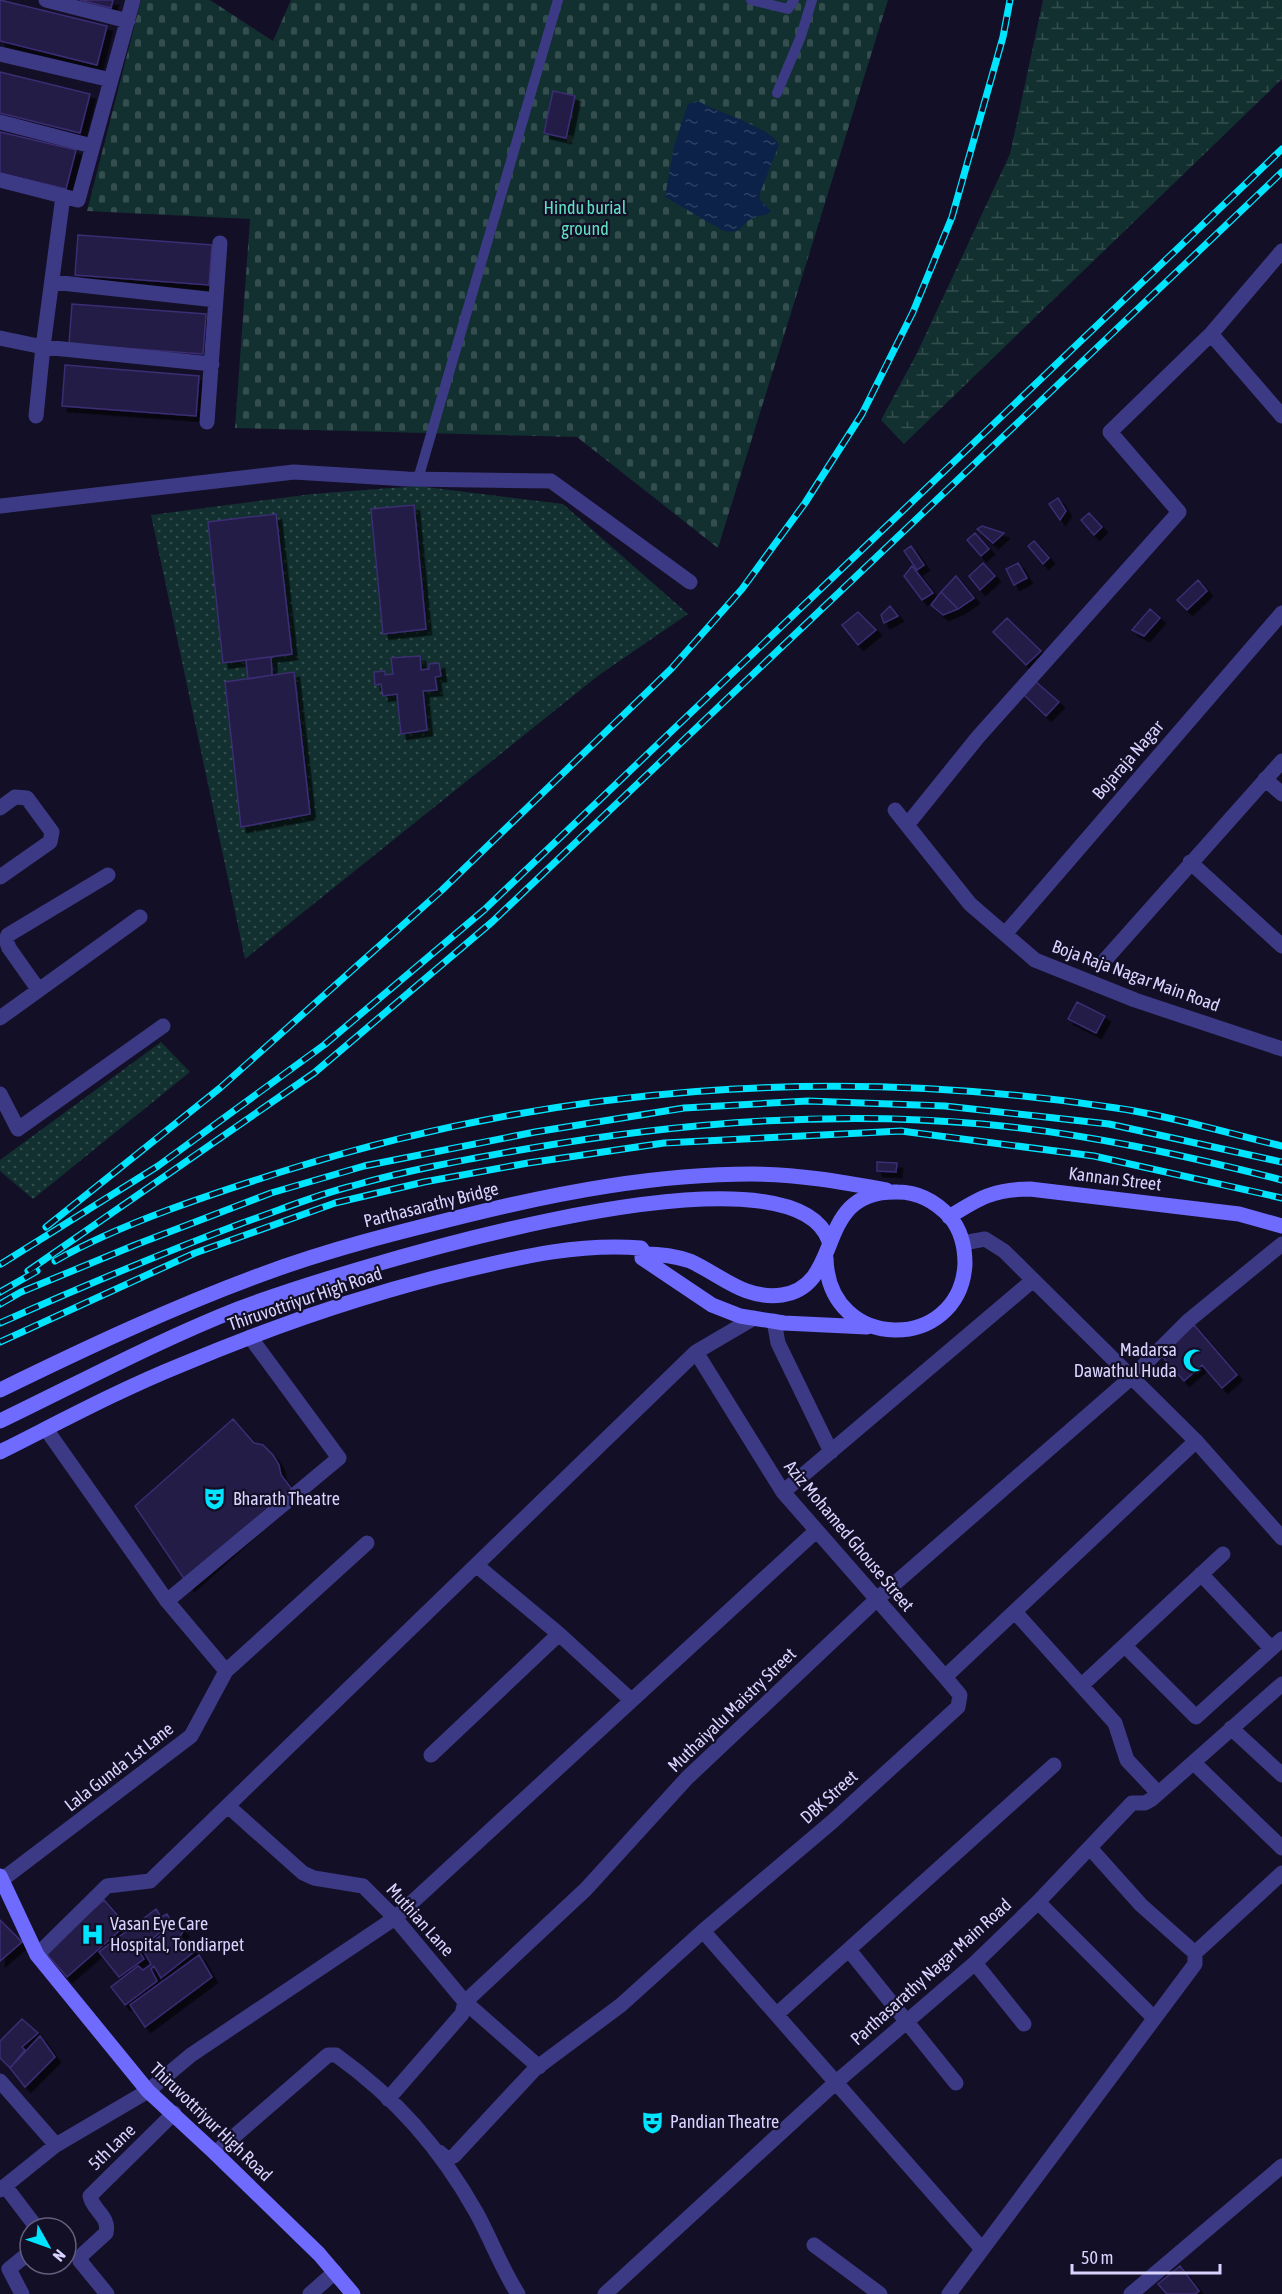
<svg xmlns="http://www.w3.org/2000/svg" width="1282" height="2294" font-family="'Asap Condensed',sans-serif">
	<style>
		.wetland { fill: url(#wetland-marsh) }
		.cemetery { fill: url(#cemetery-stones) }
		.park { fill: url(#park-dots) }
		.water { fill: url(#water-ripples) }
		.building { fill: #241b47; stroke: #3b2d73; stroke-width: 1.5; filter: url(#shadow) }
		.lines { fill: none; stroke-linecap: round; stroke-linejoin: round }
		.lane { stroke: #3d3a85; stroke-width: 10 }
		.street { stroke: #3d3a85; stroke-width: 15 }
		.secondary { stroke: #6f6bff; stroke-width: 15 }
		.rail-casing { stroke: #00e5ff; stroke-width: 7 }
		.rail { stroke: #130f26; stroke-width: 4.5; stroke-dasharray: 14; stroke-linecap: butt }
		.labels { text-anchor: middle; stroke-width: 4.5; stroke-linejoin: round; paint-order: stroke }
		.park-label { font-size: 18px; fill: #5fe0c0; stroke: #130f26 }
		.street-label { font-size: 18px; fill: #d9d4ff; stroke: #130f26 }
		.poi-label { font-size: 18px; fill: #d9d4ff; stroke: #130f26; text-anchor: start }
	</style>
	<defs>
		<pattern id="wetland-marsh" width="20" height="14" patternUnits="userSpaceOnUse" patternTransform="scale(1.5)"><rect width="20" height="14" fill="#12302f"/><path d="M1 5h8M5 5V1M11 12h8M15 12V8" fill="none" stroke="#344d4e"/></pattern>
		<pattern id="cemetery-stones" width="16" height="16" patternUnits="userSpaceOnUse" patternTransform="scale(1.5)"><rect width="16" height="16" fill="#12302f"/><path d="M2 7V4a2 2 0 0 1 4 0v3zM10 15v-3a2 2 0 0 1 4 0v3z" fill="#344d4e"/></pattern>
		<pattern id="park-dots" width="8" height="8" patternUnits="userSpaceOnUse" patternTransform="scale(1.5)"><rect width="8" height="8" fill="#12302f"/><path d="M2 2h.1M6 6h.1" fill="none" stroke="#344d4e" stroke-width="1.8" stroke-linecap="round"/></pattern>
		<pattern id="water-ripples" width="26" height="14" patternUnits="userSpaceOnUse" patternTransform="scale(1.5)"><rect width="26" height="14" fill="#0c2248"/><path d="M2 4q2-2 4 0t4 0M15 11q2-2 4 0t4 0" fill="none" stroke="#2f4163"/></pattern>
		<filter id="shadow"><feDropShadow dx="5.5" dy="5.5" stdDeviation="0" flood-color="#0009"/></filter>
	</defs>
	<rect width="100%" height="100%" fill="#130f26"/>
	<path class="wetland" d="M 1043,0 L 1282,0 L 1282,79 L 904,444 L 881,420 L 917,353 L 1010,154 Z"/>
	<path class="cemetery" d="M 141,0 L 210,0 L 273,41 L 291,0 L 888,0 L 718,548 L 577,437 L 235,428 L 250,219 L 87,211 Z"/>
	<path class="park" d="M 418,486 L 563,504 L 688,614 L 599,675 L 245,959 L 151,515 L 312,494 Z
		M 161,1042 L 190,1072 L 33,1199 L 0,1171 L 0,1160 Z"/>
	<path class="water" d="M 698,101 C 716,112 773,128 779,145 L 760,193 L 760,200 L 771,211 C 766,217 760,214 753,218 C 738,225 745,234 724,231 L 665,197 L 674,146 L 688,104 Z"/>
	<path class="building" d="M 0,0 L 107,26 L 97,65 L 0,41 Z
		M 80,0 L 113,0 L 111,8 Z
		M 0,72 L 90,94 L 80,133 L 0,113 Z
		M 553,91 L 575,96 L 566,138 L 544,133 Z
		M 0,132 L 76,150 L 66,189 L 0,173 Z
		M 78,235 L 212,245 L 209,285 L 75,275 Z
		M 72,304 L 206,314 L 203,354 L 69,344 Z
		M 65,365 L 199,376 L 196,416 L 62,406 Z
		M 1058,498 L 1066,511 L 1060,520 L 1049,504 Z
		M 414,505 L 426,629 L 383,634 L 371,509 Z
		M 1089,513 L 1102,527 L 1094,535 L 1081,520 Z
		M 276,514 L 292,654 L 223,663 L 208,522 Z
		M 982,526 L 1004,533 L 993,543 L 977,529 Z
		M 975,533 L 989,549 L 981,556 L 967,540 Z
		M 1034,541 L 1049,558 L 1043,564 L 1028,546 Z
		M 911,546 L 924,565 L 917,570 L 904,551 Z
		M 983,563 L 995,576 L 980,590 L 969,576 Z
		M 1018,563 L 1027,578 L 1014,585 L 1006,569 Z
		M 912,566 L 933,593 L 922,600 L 904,576 Z
		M 956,576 L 974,598 L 958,609 L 941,592 Z
		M 1198,580 L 1207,591 L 1187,610 L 1177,600 Z
		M 941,592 L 958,609 L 943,615 L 931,605 Z
		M 890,606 L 898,616 L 884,623 L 881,615 Z
		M 1150,609 L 1160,618 L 1144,636 L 1132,630 Z
		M 858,612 L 876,630 L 858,645 L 842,625 Z
		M 1007,618 L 1041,651 L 1026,665 L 993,632 Z
		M 420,656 L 421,670 L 429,669 L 429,664 L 439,663 L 441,676 L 435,677 L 437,690 L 423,691 L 427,730 L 401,734 L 397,694 L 383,696 L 381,684 L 375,685 L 374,672 L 385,671 L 385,675 L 393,674 L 391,658 Z
		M 271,657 L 272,675 L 248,679 L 246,660 Z
		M 294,672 L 310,814 L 241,827 L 225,682 Z
		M 1035,681 L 1059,702 L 1046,716 L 1023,694 Z
		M 1077,1002 L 1105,1016 L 1096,1033 L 1068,1019 Z
		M 877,1162 L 897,1163 L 896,1172 L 877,1171 Z
		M 1194,1325 L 1237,1375 L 1222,1388 L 1202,1365 L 1184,1381 L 1160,1354 Z
		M 233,1419 L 254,1443 L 263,1445 L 273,1455 L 279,1465 L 281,1475 L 294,1492 L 189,1586 L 135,1506 Z
		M 104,1900 L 126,1925 L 67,1977 L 45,1952 Z
		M 156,1909 L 161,1917 L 167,1914 L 172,1923 L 138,1950 L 144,1959 L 119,1977 L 99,1952 Z
		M 0,1920 L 22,1942 L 0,1961 Z
		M 176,1923 L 183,1931 L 180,1937 L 194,1952 L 161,1978 L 154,1966 L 151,1969 L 157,1981 L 125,2005 L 111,1987 L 138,1966 L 143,1970 L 151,1964 L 143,1950 Z
		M 199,1955 L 212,1977 L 145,2027 L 130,2005 Z
		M 22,2019 L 38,2033 L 22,2047 L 25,2050 L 10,2068 L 0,2058 L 0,2041 Z
		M 40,2036 L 55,2057 L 25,2087 L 10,2068 Z
		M 1180,2266 L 1199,2291 L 1195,2294 L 1167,2294 L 1158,2284 Z"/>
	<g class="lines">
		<path class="lane" d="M 751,0 L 788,9 L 794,0
			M 777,93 L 801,36 L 812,0
			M 418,479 L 558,0"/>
		<path class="street" d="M 46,0 L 128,21
			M 0,54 L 111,80
			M 0,122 L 92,146
			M 0,180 L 78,200 L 133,0
			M 52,282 L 216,300
			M 1211,334 L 1282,416
			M 0,338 L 43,347 L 212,364
			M 36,416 L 43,347 L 63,196
			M 207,422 L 220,243
			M 0,506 L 294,472 L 407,479 L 551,481 L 690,582
			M 1265,779 L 1282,794
			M 0,808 L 15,797 L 27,798 L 52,832 L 50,842 L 0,877
			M 895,810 L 970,904 L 1035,960 L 1135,1000 L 1282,1049
			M 907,825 L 978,737 L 1179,512 L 1110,432 L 1211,334 L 1282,251
			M 1190,862 L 1282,946
			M 1005,934 L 1282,613
			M 1105,960 L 1282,761
			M 38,989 L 9,948 L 6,940 L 8,935 L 108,875
			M 0,1018 L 140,917
			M 0,1094 L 18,1129 L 163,1026
			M 963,1243 L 985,1239 L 1004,1251 L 1196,1441 L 1282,1538
			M 774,1321 L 778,1343 L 831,1452
			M 696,1352 L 783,1492 L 945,1677
			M 46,1429 L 167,1601 L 226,1671
			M 783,1492 L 1032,1281
			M 476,1565 L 559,1634 L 631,1700
			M 1201,1574 L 1271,1648
			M 167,1601 L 339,1458 L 250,1337
			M 1015,1612 L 1115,1723 L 1127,1760 L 1158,1793
			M 1125,1646 L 1196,1717 L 1282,1639
			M 1082,1685 L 1223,1554
			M 1231,1728 L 1282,1775
			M 431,1755 L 559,1634
			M 1194,1763 L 1282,1848
			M 229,1807 L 303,1873 L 314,1878 L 363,1886 L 395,1918 L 465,2002 L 539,2067
			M 1090,1848 L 1141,1905 L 1195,1953
			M 3,1879 L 191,1736 L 226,1671 L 367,1543
			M 1038,1902 L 1153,2017
			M 703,1931 L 982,2249
			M 849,1950 L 956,2083
			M 37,1955 L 107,1886 L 150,1881 L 696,1352 L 754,1318
			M 975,1963 L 1024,2024
			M 777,2014 L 1054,1765
			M 0,2081 L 56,2145
			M 388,2099 L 462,2014 L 465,2002 L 586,1889 L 687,1778 L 877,1599 L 1133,1376 L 1188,1321 L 1282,1244
			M 439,2152 L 446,2158 L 454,2156 L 535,2069 L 621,2005 L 703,1931 L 833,1821 L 958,1707 L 960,1695 L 945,1677 L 1196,1441
			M 215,2153 L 328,2055 L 336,2055 C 396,2098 440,2148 476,2212 C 491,2239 501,2268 518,2294
			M 5,2186 L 37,2228
			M 0,2190 L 56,2145 L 148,2091 L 191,2055 L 395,1918 L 816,1531
			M 814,2245 L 880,2294
			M 22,2294 L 9,2269 L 30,2252
			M 107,2294 L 80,2261 L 83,2254 L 106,2233 C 110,2216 93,2211 90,2196 L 174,2113
			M 310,2294 L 335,2272
			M 605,2294 L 834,2084 L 975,1963 L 1038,1902 L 1132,1803 L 1145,1803 L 1152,1799 L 1282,1684
			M 949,2294 L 1195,1964 L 1195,1953 L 1282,1873
			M 1131,2294 L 1282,2166"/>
		<path class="secondary" d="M 949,1217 C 979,1198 994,1189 1030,1189 L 1239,1214 L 1282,1226
			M 642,1250 L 642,1258 L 712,1305 L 740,1316 L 784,1323 L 867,1327
			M 0,1390 C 86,1348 173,1307 263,1274 C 330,1249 399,1232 468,1215 C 561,1192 657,1174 752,1174 C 798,1174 842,1182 886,1190
			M 0,1421 C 79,1383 157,1341 238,1309 C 322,1277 789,1127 829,1241
			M 0,1452 C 60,1422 119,1390 181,1365 C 273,1326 369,1293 466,1270 C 524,1256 581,1243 641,1248 L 645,1254 C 660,1254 675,1256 690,1261 C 721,1275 744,1300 782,1295 C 846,1286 812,1189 898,1192 C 918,1192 936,1202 950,1217 C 961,1230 965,1248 965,1264 C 960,1353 828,1353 826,1258
			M 0,1876 L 37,1955 L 148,2091 L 215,2153 L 319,2254 L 353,2294"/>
		<defs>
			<path id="rail" d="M 46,1227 L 220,1088 L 442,890 L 671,669 L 742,589 L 805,503 L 862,414 L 913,312 L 952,217 L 1003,37 L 1010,0
				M 55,1261 C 121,1223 212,1194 284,1171 C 554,1086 836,1065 1116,1108 C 1171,1116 1227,1133 1282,1146
				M 1,1264 L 158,1166 L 324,1045 L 484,910 L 1282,149
				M 28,1271 L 314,1073 L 492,922 L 1282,172
				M 0,1292 L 37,1271
				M 0,1304 L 21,1292 L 135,1245 L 271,1193 L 364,1166 L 535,1132 L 684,1108 L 808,1101 L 945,1106 L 1109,1124 L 1282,1162
				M 0,1323 C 81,1287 162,1253 245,1222 C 280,1210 316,1195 352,1186 C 407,1170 464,1160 520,1150 C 673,1123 828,1110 982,1124 C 1084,1133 1184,1155 1282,1180
				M 0,1342 L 195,1253 L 335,1203 L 424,1182 L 528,1163 L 664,1143 L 901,1131 L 1094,1156 L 1282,1198"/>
		</defs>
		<use href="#rail" class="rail-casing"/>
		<use href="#rail" class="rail"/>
	</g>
	<defs>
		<symbol id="mosque-bare" viewBox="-9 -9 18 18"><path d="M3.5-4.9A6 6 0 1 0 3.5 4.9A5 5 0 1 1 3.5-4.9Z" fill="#00e5ff" stroke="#130f26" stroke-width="2.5" paint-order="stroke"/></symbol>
		<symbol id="theatre-bare" viewBox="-9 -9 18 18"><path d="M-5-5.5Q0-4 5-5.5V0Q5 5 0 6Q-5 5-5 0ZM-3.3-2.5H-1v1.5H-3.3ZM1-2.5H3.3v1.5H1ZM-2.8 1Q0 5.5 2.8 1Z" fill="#00e5ff" stroke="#130f26" stroke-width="2.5" paint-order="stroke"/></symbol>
		<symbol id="hospital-bare" viewBox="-9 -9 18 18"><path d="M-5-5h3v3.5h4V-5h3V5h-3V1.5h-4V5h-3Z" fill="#00e5ff" stroke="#130f26" stroke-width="2.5" paint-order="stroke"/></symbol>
	</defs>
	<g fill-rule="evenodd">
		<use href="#mosque-bare" x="1178" y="1344" width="33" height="33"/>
		<use href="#theatre-bare" x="198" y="1482" width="33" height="33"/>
		<use href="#hospital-bare" x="76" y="1918" width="33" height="33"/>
		<use href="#theatre-bare" x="636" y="2106" width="33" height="33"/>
	</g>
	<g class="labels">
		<g class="park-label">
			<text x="585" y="214">Hindu burial<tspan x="585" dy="21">ground</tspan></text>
		</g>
		<g class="street-label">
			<text transform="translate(1128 760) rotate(-49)" y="6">Bojaraja Nagar</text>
			<text transform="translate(1136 976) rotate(20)" y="6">Boja Raja Nagar Main Road</text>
			<text transform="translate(1115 1179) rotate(7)" y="6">Kannan Street</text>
			<text transform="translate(431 1205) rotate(-14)" y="6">Parthasarathy Bridge</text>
			<text transform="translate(305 1299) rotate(-19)" y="6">Thiruvottriyur High Road</text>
			<text transform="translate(849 1536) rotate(50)" y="6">Aziz Mohamed Ghouse Street</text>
			<text transform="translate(732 1710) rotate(-44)" y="6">Muthaiyalu Maistry Street</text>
			<text transform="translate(119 1767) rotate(-38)" y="6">Lala Gunda 1st Lane</text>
			<text transform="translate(829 1797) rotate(-42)" y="6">DBK Street</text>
			<text transform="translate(420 1920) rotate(48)" y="6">Muthian Lane</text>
			<text transform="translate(931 1972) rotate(-42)" y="6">Parthasarathy Nagar Main Road</text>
			<text transform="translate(211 2122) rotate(44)" y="6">Thiruvottriyur High Road</text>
			<text transform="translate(112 2147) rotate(-44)" y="6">5th Lane</text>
		</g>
		<g class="poi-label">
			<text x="1177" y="1356" text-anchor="end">Madarsa<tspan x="1177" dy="21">Dawathul Huda</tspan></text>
			<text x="233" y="1505">Bharath Theatre</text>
			<text x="110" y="1930">Vasan Eye Care<tspan x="110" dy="21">Hospital, Tondiarpet</tspan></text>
			<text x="670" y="2128">Pandian Theatre</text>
		</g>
	</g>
	<g transform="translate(48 2246) rotate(130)"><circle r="28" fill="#130f26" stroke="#625e7d" stroke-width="1.5"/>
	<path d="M0-4.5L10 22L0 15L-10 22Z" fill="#00e5ff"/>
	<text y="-9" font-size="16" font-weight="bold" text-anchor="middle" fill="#d9d4ff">N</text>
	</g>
	<path d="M1072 2264v9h148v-9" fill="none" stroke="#d9d4ff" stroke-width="3"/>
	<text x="1081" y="2264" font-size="18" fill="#d9d4ff" stroke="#130f26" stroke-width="4.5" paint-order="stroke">50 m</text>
</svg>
